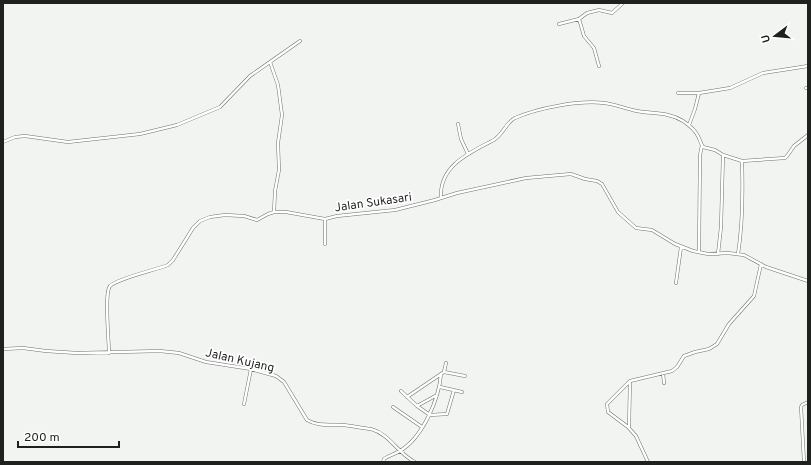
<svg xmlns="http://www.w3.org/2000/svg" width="811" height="465" font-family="Overpass,sans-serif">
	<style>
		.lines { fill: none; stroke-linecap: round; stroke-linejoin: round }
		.street-casing { stroke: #6d706c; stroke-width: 3.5 }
		.street { stroke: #fff; stroke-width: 2.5 }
		.labels { text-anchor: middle; stroke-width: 3.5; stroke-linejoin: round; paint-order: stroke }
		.street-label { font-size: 12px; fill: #1f211f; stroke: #fff }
	</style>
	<rect width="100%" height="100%" fill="#f1f4f0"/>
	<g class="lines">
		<defs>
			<path id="street" d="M 579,19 L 584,36 L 594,48 L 599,66
				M 559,24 L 579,19 L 587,13 L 599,10 L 612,13 L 623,3
				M 270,62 L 278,85 L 282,115 L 278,143 L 279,170 L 275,191 L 274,212
				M 806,88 L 808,88
				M 678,93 L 699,93 L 730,88 L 763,73 L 808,66
				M 458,124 L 461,139 L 468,154
				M 689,125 L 695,109 L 699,93
				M 3,142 L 15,137 L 25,136 L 68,142 L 140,134 L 177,125 L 220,107 L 250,76 L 300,41
				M 441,198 L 457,193 L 526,178 L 571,174 L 585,179 L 597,181 L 602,184 L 618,212 L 636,228 L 652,230 L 675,244 L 693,251 L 708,254 L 728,253 L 744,255 L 766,267 L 808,281
				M 325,219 L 325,244
				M 699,252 L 700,155 L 702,145
				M 718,254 L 721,227 L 723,155
				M 738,254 C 743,223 743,192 742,161
				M 676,283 L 681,247
				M 3,349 L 23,348 L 46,351 L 77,353 L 160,351 L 179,353 L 206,362 L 251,369 L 276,376 L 284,382 L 307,420 C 319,427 330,424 343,425 C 352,426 362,428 371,429 C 390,434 398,454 415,462
				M 109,353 C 109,341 104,293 110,286 C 118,278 156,270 168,265 L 173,260 L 193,228 L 200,221 L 210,217 L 225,215 L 244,216 L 257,220 L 268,214 L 274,212 L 286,212 L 325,219 L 337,216 L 395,210 L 435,200 L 441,198 C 439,166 469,153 492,141 C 503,136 505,123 515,118 C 538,108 579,100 604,103 C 615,104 626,109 637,111 C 653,114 669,112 683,121 C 689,125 695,130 698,136 C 700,140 701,144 703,147 L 715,150 L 723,155 L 742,161 L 785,158 L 787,156 L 794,146 L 808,135
				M 444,372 L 465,376
				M 663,373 L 664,383
				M 440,387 L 462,392
				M 401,391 L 417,406
				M 437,395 L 417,406 L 430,415 L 447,414 L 454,390
				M 407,397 L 441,374
				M 244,404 L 251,369
				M 393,407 L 422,427
				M 629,427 L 630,381
				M 383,462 L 384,459 C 389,455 395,454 400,451 C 423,437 439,399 441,374 L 444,372 L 446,363
				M 648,462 L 636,436 L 628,427 L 608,412 L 607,404 L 630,381 L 672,371 L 677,367 L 684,356 L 695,352 L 709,349 L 717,344 L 729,324 L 754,296 L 761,264
				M 804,462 L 801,407 L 802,405 L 808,402"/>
		</defs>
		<use href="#street" class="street-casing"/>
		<use href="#street" class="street"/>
	</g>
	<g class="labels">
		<g class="street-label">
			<text transform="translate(373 202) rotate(-8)" y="4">Jalan Sukasari</text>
			<text transform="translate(240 360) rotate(13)" y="4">Jalan Kujang</text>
		</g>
	</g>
	<rect width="811" height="465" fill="none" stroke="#1f211f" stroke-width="8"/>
	<g transform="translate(775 36) rotate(254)" stroke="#ffffff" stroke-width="3" paint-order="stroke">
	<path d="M0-3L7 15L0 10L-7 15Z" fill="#1f211f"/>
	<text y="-6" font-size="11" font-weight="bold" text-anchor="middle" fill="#1f211f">U</text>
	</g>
	<path d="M18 441v6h101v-6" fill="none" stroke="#1f211f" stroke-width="2"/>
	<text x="24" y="441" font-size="12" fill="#1f211f" stroke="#ffffff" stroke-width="3" paint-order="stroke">200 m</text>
</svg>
